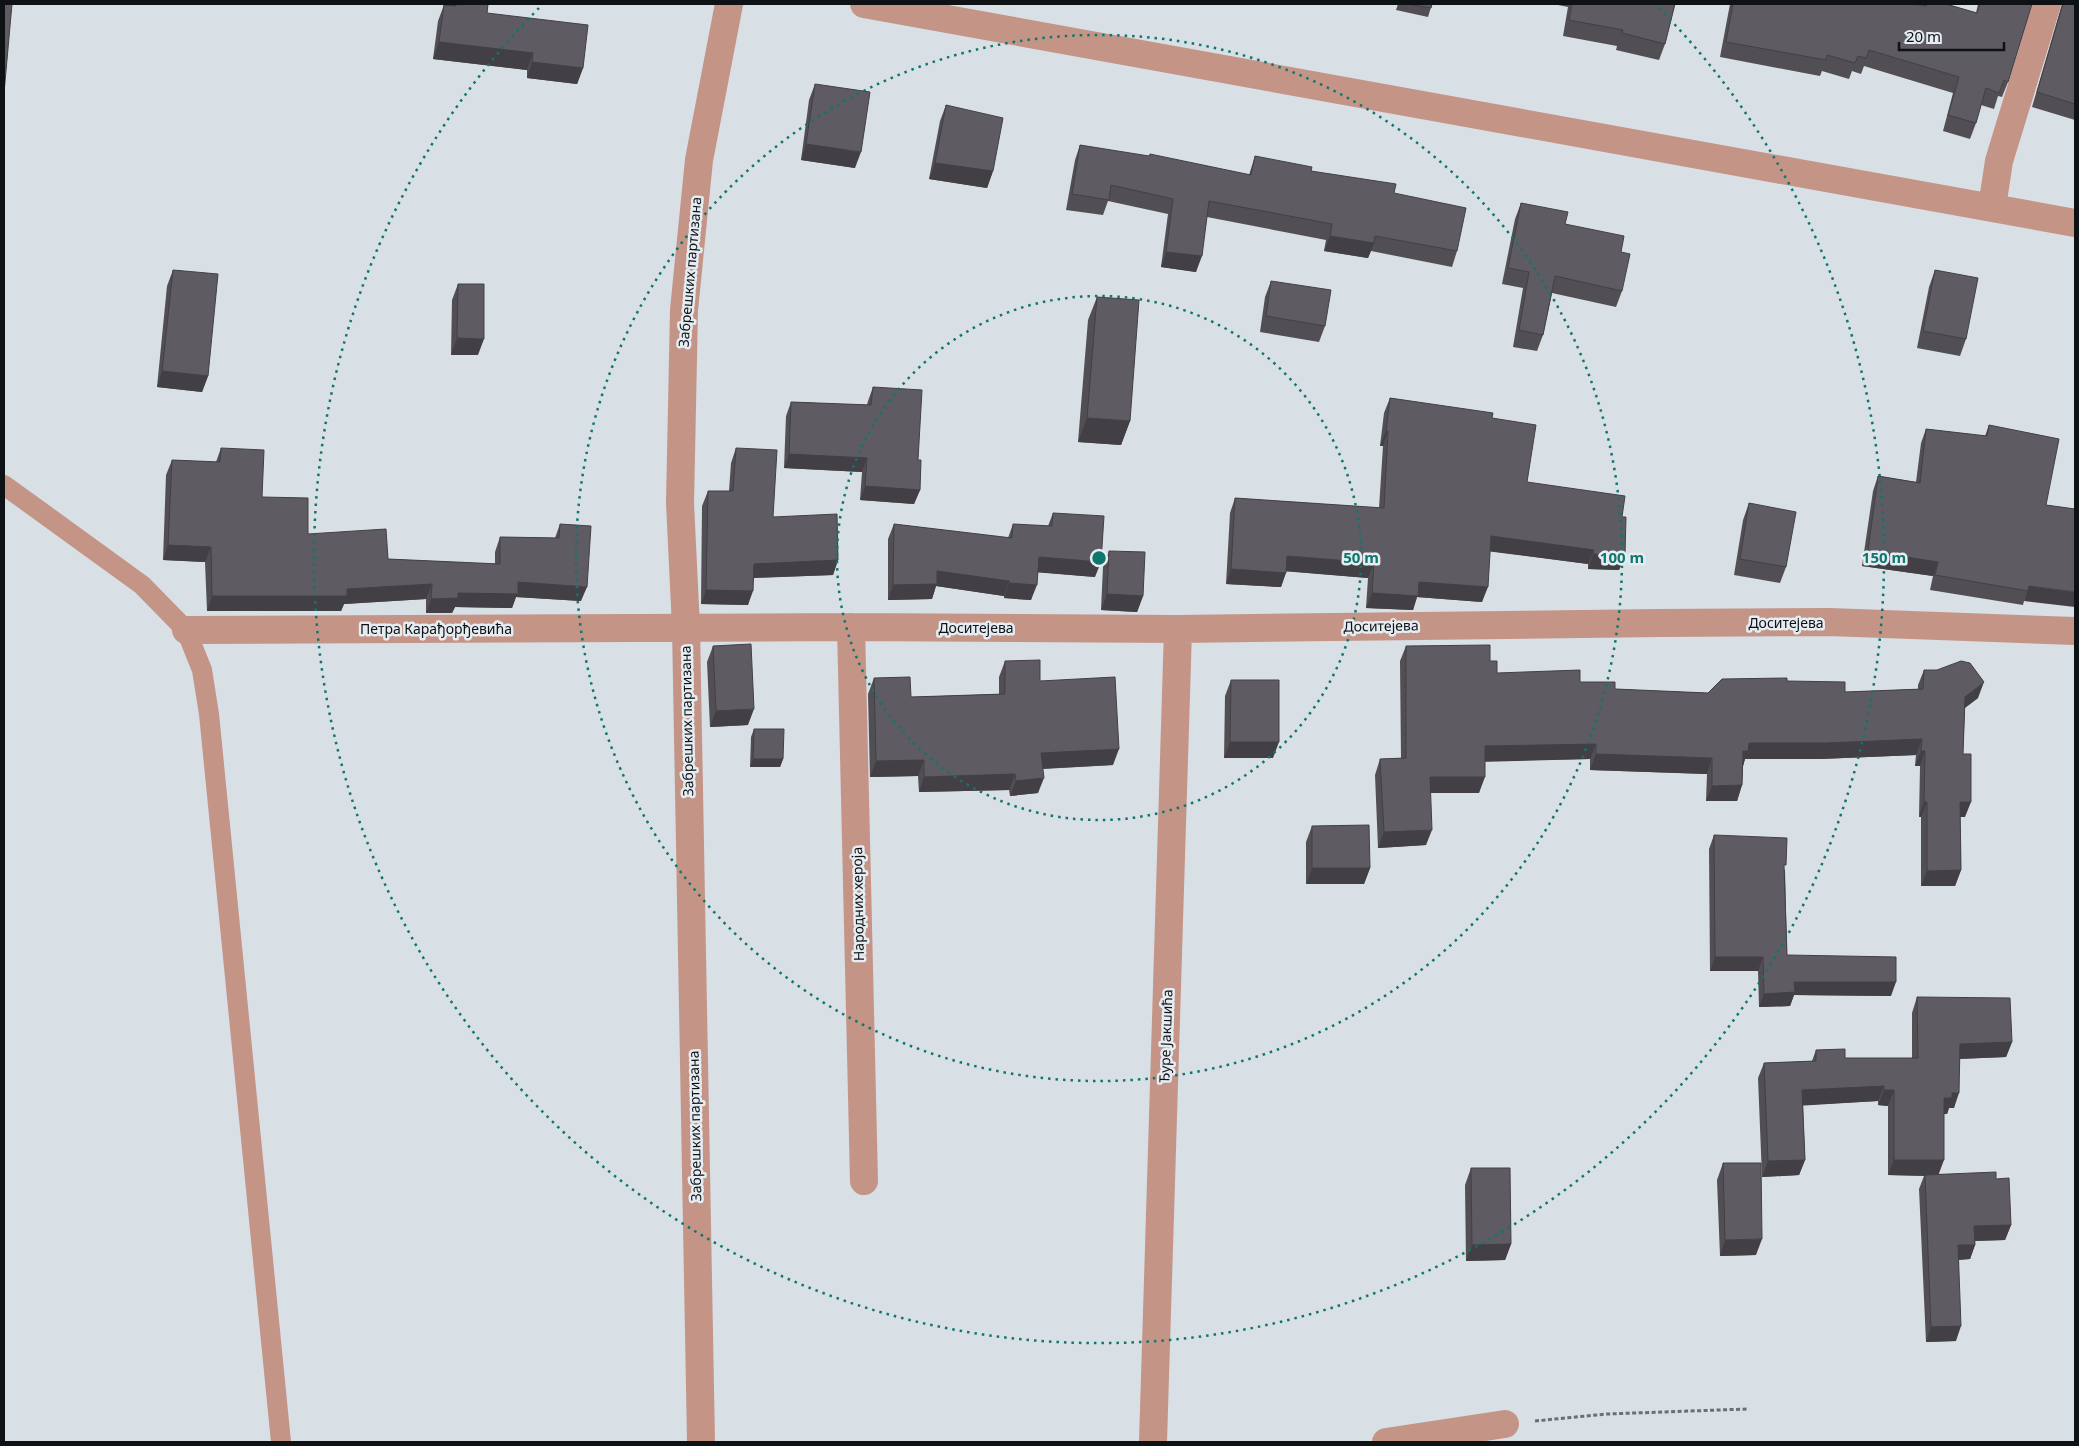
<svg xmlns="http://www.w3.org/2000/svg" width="2079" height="1446" font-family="'Noto Sans',sans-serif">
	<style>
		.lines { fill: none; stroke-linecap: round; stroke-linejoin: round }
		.path { stroke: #6a6e72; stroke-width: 3; stroke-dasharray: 4 2.5; stroke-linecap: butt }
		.lane { stroke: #c49487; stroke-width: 20 }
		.street { stroke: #c49487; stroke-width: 28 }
		.wall { fill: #514f54 }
		.shaded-wall { fill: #424045 }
		.building { fill: #5e5c62; stroke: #424045 }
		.ring { fill: none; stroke: #0f766e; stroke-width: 2.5; stroke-dasharray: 2.5 5 }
		.labels { text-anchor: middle; stroke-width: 5; stroke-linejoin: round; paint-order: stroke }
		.street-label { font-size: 14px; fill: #0f1214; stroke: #e5ecf2 }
		.centre { fill: #0f766e; stroke: #e5ecf2; stroke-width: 2.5 }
		.ring-label { font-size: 15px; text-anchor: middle; font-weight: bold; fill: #0f766e; stroke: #e5ecf2; stroke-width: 5; stroke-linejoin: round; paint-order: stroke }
	</style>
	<rect width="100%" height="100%" fill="#d8dfe5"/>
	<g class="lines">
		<path class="path" d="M 1535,1421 L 1607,1414 L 1747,1409"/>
		<path class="lane" d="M 4,485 L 142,585 L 186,630 L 202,670 L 209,714 L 281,1442"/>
		<path class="street" d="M 864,4 L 2075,223
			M 1992,207 L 1999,161 L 2047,4
			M 851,627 L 864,1181
			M 186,630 L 851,627 L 1178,629 L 1660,623 L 1829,622 L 2075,631
			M 701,1442 L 686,627 L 680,503 L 684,310 L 699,160 L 729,4
			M 1153,1442 L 1178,629
			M 1386,1442 L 1505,1424"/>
	</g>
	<path class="wall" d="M 453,4 L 488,4 L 487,13 L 583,68 L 577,84 L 527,78 L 527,70 L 433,59 L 438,21 L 444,5 L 452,5 Z
		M 1398,4 L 1432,4 L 1428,17 L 1396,10 Z
		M 1553,4 L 1675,4 L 1665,44 L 1659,60 L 1616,50 L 1617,46 L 1563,36 L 1568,7 Z
		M 1730,4 L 1914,4 L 1924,6 L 1925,4 L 1946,4 L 1976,13 L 1978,4 L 2032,4 L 2008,82 L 2002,97 L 1998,96 L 1994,109 L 1981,105 L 1976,123 L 1970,139 L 1943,131 L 1953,93 L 1864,66 L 1861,74 L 1852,71 L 1849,79 L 1822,71 L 1820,76 L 1720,57 Z
		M 2062,4 L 2075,4 L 2075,120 L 2032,107 Z
		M 815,84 L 855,168 L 801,160 L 809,100 Z
		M 946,105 L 993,171 L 987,188 L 929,179 L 940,121 Z
		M 1080,145 L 1249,175 L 1255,156 L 1394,193 L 1457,251 L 1452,267 L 1371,251 L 1368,258 L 1324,251 L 1326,240 L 1207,217 L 1196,272 L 1161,267 L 1168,214 L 1108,201 L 1103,215 L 1066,210 L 1075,160 Z
		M 1521,203 L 1565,224 L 1621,252 L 1622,291 L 1616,307 L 1552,293 L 1543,335 L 1537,351 L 1513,347 L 1523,288 L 1502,284 L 1515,219 Z
		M 173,270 L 208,376 L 202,392 L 157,387 L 167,286 Z
		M 1935,270 L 1966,339 L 1960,356 L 1917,348 L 1929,287 Z
		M 1271,281 L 1325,326 L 1319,342 L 1260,332 L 1265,297 Z
		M 458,284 L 478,355 L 451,355 L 452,300 Z
		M 1097,297 L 1130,421 L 1121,445 L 1078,442 L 1088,320 Z
		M 873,387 L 918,460 L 920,490 L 914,504 L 860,500 L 862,472 L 784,468 L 786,416 L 791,402 L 867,405 L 868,401 Z
		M 1390,398 L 1492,418 L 1527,482 L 1622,517 L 1625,555 L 1619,570 L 1588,569 L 1588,564 L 1490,551 L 1482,602 L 1417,597 L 1413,610 L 1366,608 L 1368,578 L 1286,571 L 1281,587 L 1226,584 L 1230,513 L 1235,498 L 1379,508 L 1383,446 L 1380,446 L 1384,413 Z
		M 1989,425 L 2046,505 L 2075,509 L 2024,601 L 2023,605 L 1930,590 L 1933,576 L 1862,566 L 1873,491 L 1878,476 L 1916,482 L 1921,443 L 1926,429 L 1985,436 Z
		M 221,448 L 262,497 L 308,534 L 388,559 L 495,564 L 495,552 L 500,537 L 555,538 L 560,524 L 581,601 L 516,597 L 512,608 L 455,607 L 452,613 L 426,613 L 426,599 L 344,604 L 341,611 L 207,611 L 205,562 L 163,560 L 166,475 L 172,460 L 216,462 Z
		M 736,448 L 773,517 L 838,560 L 833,575 L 753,578 L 748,605 L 701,604 L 702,506 L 708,491 L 729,491 L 731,463 Z
		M 1749,503 L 1786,567 L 1780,583 L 1734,575 L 1743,520 Z
		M 1053,513 L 1095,577 L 1038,572 L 1031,600 L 1004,598 L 1004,596 L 936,586 L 932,599 L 888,600 L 888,539 L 894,524 L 1008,538 L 1013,524 L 1048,526 Z
		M 1109,551 L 1143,596 L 1137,612 L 1101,610 L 1103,567 Z
		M 713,646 L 748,725 L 710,727 L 707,662 Z
		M 1406,646 L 1490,661 L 1497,673 L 1580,682 L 1615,689 L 1708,693 L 1787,681 L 1845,692 L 1918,689 L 1918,685 L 1924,670 L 1978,698 L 1965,708 L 1963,754 L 1965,817 L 1960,817 L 1961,870 L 1955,886 L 1921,886 L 1921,817 L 1919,817 L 1920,766 L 1915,766 L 1916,755 L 1820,759 L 1745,759 L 1743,766 L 1742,785 L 1737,801 L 1706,801 L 1707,774 L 1590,770 L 1590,759 L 1485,761 L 1479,793 L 1430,793 L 1426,845 L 1378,848 L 1375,775 L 1380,759 L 1401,758 L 1400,661 Z
		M 1005,661 L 1040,681 L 1113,765 L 1043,769 L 1038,793 L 1010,796 L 1009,790 L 919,792 L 918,776 L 870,777 L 868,694 L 874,678 L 911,697 L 999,694 L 999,677 Z
		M 1231,680 L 1273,758 L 1224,758 L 1225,696 Z
		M 754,729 L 783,759 L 780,767 L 750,767 L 751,737 Z
		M 1312,826 L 1370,868 L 1364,884 L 1306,884 L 1306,842 Z
		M 1714,835 L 1785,870 L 1787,955 L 1891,996 L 1794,995 L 1790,1006 L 1759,1007 L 1758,971 L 1710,971 L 1709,849 Z
		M 1917,997 L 2012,1042 L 2006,1057 L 1960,1059 L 1954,1108 L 1949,1108 L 1947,1114 L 1944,1114 L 1938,1174 L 1996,1179 L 2011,1225 L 2005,1240 L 1975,1241 L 1975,1245 L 1970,1259 L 1959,1260 L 1956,1341 L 1926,1342 L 1919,1189 L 1924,1176 L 1888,1175 L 1888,1106 L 1878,1105 L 1878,1101 L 1803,1105 L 1805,1160 L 1799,1175 L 1762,1177 L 1758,1078 L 1764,1063 L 1812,1061 L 1816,1050 L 1845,1058 L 1912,1058 L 1912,1013 Z
		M 1723,1163 L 1756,1255 L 1720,1256 L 1717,1180 Z
		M 1471,1168 L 1511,1244 L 1505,1260 L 1466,1261 L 1465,1185 Z"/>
	<path class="shaded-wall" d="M 439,42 L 533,53 L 527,70 L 433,59 Z
		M 532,62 L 583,68 L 577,84 L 527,78 Z
		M 806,144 L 861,152 L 855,168 L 801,160 Z
		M 935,163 L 993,171 L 987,188 L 929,179 Z
		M 1330,236 L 1374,243 L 1368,258 L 1324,251 Z
		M 1166,252 L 1202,256 L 1196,272 L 1161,267 Z
		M 457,338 L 484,339 L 478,355 L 451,355 Z
		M 162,371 L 208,376 L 202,392 L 157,387 Z
		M 1087,418 L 1130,421 L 1121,445 L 1078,442 Z
		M 1386,431 L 1388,431 L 1383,446 L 1380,446 Z
		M 789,454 L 867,458 L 862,472 L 784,468 Z
		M 865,486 L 920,490 L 914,504 L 860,500 Z
		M 1491,536 L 1594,550 L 1588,564 L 1486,551 Z
		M 168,545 L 211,547 L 205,562 L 163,560 Z
		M 1868,551 L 1938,562 L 1933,576 L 1862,566 Z
		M 1593,554 L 1625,555 L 1619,570 L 1588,569 Z
		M 1287,556 L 1374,563 L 1368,578 L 1282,571 Z
		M 1039,557 L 1101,562 L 1095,577 L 1033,572 Z
		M 838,560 L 833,575 L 748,578 L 754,564 Z
		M 1231,569 L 1286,573 L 1281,587 L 1226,584 Z
		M 937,571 L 1009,581 L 1004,596 L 936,586 L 932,599 L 888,600 L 893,585 Z
		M 518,582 L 587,587 L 581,601 L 516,597 L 512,608 L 455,607 L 452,613 L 426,613 L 431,599 L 458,593 Z
		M 1419,582 L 1488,587 L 1482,602 L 1417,597 L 1413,610 L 1366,608 L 1372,593 Z
		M 1009,583 L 1037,585 L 1031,600 L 1004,598 Z
		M 432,584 L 426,599 L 344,604 L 341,611 L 207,611 L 212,596 Z
		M 2029,586 L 2075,592 L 2075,607 L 2024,601 Z
		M 706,590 L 753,591 L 748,605 L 701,604 Z
		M 1107,594 L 1143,596 L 1137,612 L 1101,610 Z
		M 1984,682 L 1978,698 L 1959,712 L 1965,697 Z
		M 754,709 L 748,725 L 710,727 L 716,711 Z
		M 1922,739 L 1916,755 L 1820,759 L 1745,759 L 1743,766 L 1743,751 L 1749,743 Z
		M 1230,742 L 1279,742 L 1273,758 L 1224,758 Z
		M 1596,744 L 1590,759 L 1479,762 L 1485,746 Z
		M 1119,749 L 1113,765 L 1036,769 L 1041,753 Z
		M 1921,751 L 1925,751 L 1920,766 L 1915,766 Z
		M 1596,754 L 1712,758 L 1707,774 L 1590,770 Z
		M 753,759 L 783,759 L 780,767 L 750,767 Z
		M 924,760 L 918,776 L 870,777 L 876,761 Z
		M 1015,774 L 1009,790 L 919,792 L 924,777 Z
		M 1430,777 L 1485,777 L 1479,793 L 1424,793 Z
		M 1044,778 L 1038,793 L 1010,796 L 1016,781 Z
		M 1742,785 L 1737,801 L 1706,801 L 1712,786 Z
		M 1924,802 L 1927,802 L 1921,817 L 1919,817 Z
		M 1960,802 L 1971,802 L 1965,817 L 1955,817 Z
		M 1432,830 L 1426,845 L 1378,848 L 1384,832 Z
		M 1312,868 L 1370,868 L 1364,884 L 1306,884 Z
		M 1961,870 L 1955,886 L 1921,886 L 1927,871 Z
		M 1715,957 L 1763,957 L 1758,971 L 1710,971 Z
		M 1794,982 L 1896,982 L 1891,996 L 1794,995 L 1790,1006 L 1759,1007 L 1764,994 Z
		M 2012,1042 L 2006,1057 L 1954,1059 L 1960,1044 Z
		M 1884,1086 L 1878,1101 L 1796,1106 L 1802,1090 Z
		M 1884,1090 L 1894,1090 L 1888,1106 L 1878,1105 Z
		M 1952,1093 L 1959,1093 L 1954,1108 L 1949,1108 L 1947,1114 L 1938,1114 L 1944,1098 Z
		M 1805,1160 L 1799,1175 L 1762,1177 L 1768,1161 Z
		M 1894,1160 L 1944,1160 L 1938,1176 L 1888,1175 Z
		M 2011,1225 L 2005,1240 L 1969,1241 L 1974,1226 Z
		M 1762,1239 L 1756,1255 L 1720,1256 L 1725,1240 Z
		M 1511,1244 L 1505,1260 L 1466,1261 L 1472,1245 Z
		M 1958,1245 L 1975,1245 L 1970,1259 L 1953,1260 Z
		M 1961,1326 L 1956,1341 L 1926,1342 L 1931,1327 Z"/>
	<path class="building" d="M 4,4 L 12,4 L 4,93 Z
		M 456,4 L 488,4 L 487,13 L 588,25 L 583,68 L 532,62 L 533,53 L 439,42 L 444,5 L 456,6 Z
		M 1408,4 L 1432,4 L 1431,8 Z
		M 1572,4 L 1675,4 L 1665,44 L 1622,33 L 1623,30 L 1569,20 Z
		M 1733,4 L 1914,4 L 1926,6 L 1926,4 L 1946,4 L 1977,13 L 1980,4 L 2032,4 L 2008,82 L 2004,80 L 1999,93 L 1986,88 L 1976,123 L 1948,115 L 1959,77 L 1869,50 L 1866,58 L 1858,56 L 1855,63 L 1827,55 L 1826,60 L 1726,42 Z
		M 2063,4 L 2075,4 L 2075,104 L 2037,92 Z
		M 815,84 L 870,92 L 861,152 L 806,144 Z
		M 946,105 L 1003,118 L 993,171 L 935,163 Z
		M 1080,145 L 1149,156 L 1150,154 L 1251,175 L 1255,156 L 1312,167 L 1311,171 L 1396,184 L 1394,193 L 1466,208 L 1457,251 L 1375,236 L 1374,243 L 1330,236 L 1332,224 L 1209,201 L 1202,256 L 1166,252 L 1173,199 L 1111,185 L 1109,200 L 1072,194 Z
		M 1521,203 L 1568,212 L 1565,224 L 1624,236 L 1621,252 L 1630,254 L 1622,291 L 1555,276 L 1543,335 L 1519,330 L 1529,272 L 1508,268 Z
		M 173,270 L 218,274 L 208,376 L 162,371 Z
		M 1935,270 L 1978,278 L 1966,339 L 1923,331 Z
		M 1271,281 L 1331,290 L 1325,326 L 1266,316 Z
		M 458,284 L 484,284 L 484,339 L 457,338 Z
		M 1097,297 L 1139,300 L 1130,421 L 1087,418 Z
		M 873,387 L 922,390 L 918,460 L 921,460 L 920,490 L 865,486 L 867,458 L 789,454 L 791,402 L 871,405 Z
		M 1390,398 L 1493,413 L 1492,418 L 1536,425 L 1527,482 L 1625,496 L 1622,517 L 1626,517 L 1625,555 L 1593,554 L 1594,550 L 1491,536 L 1488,587 L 1419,582 L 1418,596 L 1372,593 L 1374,563 L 1287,556 L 1286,573 L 1231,569 L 1235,498 L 1384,508 L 1388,431 L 1386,431 Z
		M 1989,425 L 2059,439 L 2046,505 L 2075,509 L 2075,592 L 2029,586 L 2028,591 L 1935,575 L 1938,562 L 1868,551 L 1878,476 L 1920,483 L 1926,429 L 1987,436 Z
		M 221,448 L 264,450 L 262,497 L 308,498 L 308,534 L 386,529 L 388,559 L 500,564 L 500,537 L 559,538 L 560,524 L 591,526 L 587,587 L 518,582 L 518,594 L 458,593 L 458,598 L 431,599 L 432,584 L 347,589 L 347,596 L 212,596 L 211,547 L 168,545 L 172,460 L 220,462 Z
		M 736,448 L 777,450 L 773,517 L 837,514 L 838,560 L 754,564 L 753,591 L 706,590 L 708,491 L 733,491 Z
		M 1749,503 L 1796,512 L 1786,567 L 1740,559 Z
		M 1053,513 L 1104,516 L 1101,562 L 1039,557 L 1037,585 L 1009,583 L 1009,581 L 937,571 L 937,584 L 893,585 L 894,524 L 1012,538 L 1013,524 L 1052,526 Z
		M 1109,551 L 1145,552 L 1143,596 L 1107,594 Z
		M 751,644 L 754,709 L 716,711 L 713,646 Z
		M 1490,645 L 1490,661 L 1497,661 L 1497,673 L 1580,670 L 1580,682 L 1615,682 L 1615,689 L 1708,693 L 1722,679 L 1787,678 L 1787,681 L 1845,682 L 1845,692 L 1923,689 L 1924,670 L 1937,670 L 1961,661 L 1970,663 L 1984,682 L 1965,697 L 1963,754 L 1971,754 L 1971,802 L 1960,802 L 1961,870 L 1927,871 L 1927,802 L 1924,802 L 1925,751 L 1921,751 L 1922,739 L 1826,743 L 1749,743 L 1748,751 L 1743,751 L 1742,785 L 1712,786 L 1712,758 L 1596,754 L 1596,744 L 1485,746 L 1485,777 L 1430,777 L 1432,830 L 1384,832 L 1380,759 L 1406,758 L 1406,646 Z
		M 1040,660 L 1040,681 L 1115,677 L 1119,749 L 1041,753 L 1044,778 L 1016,781 L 1015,774 L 924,777 L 924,760 L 876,761 L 874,678 L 910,677 L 911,697 L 1005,694 L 1005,661 Z
		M 1231,680 L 1279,680 L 1279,742 L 1230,742 Z
		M 754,729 L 784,729 L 783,759 L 753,759 Z
		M 1369,825 L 1370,868 L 1312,868 L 1312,826 Z
		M 1714,835 L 1787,838 L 1786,865 L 1784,865 L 1787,955 L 1896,957 L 1896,982 L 1794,982 L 1795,992 L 1764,994 L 1763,957 L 1715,957 Z
		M 1917,997 L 2010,998 L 2012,1042 L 1960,1044 L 1959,1093 L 1952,1093 L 1952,1098 L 1944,1098 L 1944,1160 L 1894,1160 L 1894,1090 L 1884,1090 L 1884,1086 L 1802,1090 L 1805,1160 L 1768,1161 L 1764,1063 L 1816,1061 L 1816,1050 L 1845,1049 L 1845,1058 L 1918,1058 Z
		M 1723,1163 L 1761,1163 L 1762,1239 L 1725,1240 Z
		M 1471,1168 L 1510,1168 L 1511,1244 L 1472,1245 Z
		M 1996,1172 L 1996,1179 L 2009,1178 L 2011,1225 L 1974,1226 L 1975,1245 L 1958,1245 L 1961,1326 L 1931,1327 L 1925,1175 Z"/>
	<g class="ring">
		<circle cx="1099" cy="558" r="262"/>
		<circle cx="1099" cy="558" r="523"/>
		<path d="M1659 8A785 785 0 1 1 539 8"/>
	</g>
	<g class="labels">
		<g class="street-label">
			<text transform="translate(690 272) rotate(-85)" y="5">Забрешких партизана</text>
			<text x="1786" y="628">Доситејева</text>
			<text transform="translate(1381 626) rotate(-1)" y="5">Доситејева</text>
			<text x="976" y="633">Доситејева</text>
			<text x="436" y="634">Петра Карађорђевића</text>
			<text transform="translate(687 721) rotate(-91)" y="5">Забрешких партизана</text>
			<text transform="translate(858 904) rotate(-91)" y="5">Народних хероја</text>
			<text transform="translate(1166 1036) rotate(-88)" y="5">Ђуре Јакшића</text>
			<text transform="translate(695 1126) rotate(-91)" y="5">Забрешких партизана</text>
		</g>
	</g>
	<circle cx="1099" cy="558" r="8" class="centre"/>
	<g class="ring-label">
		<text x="1361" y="563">50 m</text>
		<text x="1622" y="563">100 m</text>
		<text x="1884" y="563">150 m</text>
	</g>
	<rect width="2079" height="1446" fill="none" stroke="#0f1214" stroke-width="10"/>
	<path d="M1899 42v8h105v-8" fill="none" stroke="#0f1214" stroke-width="2.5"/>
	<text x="1906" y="42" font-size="15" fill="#0f1214" stroke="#e5ecf2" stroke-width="4" paint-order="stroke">20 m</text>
</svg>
